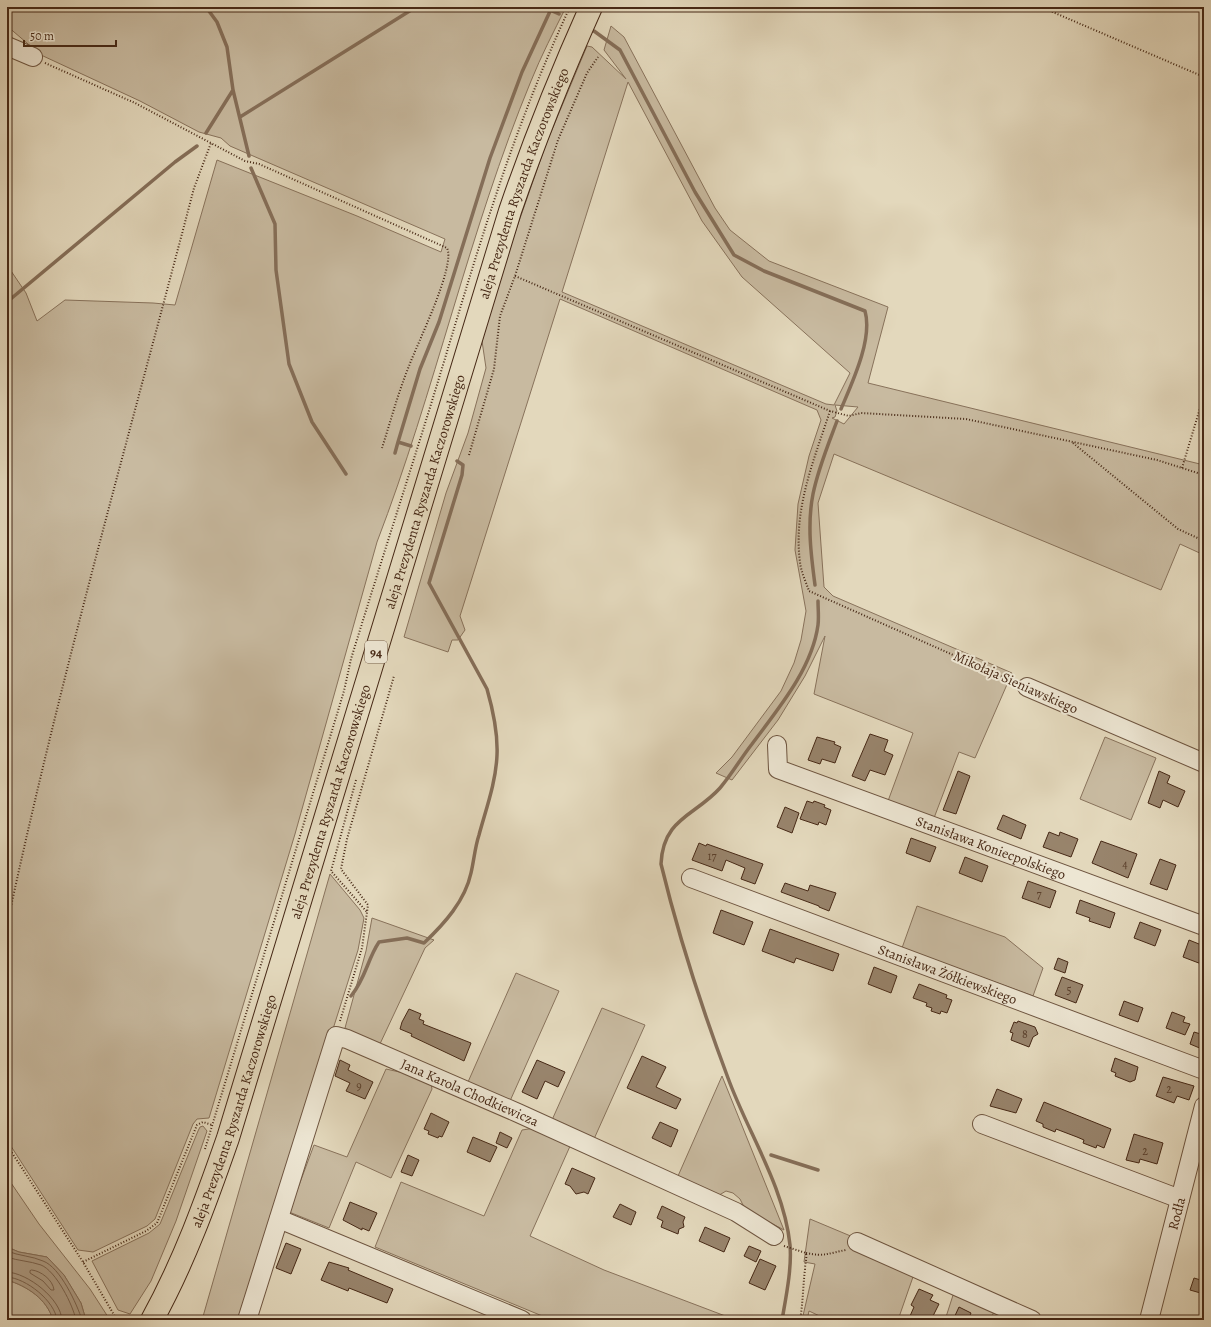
<svg xmlns="http://www.w3.org/2000/svg" width="1211" height="1327" font-family="Alegreya,serif">
	<style>
		.green { fill: #c8baa0; stroke: #88725b; fill-rule: evenodd }
		.water { fill: #ae9c84; stroke: #856e58 }
		.lines { fill: none; stroke-linecap: round; stroke-linejoin: round }
		.shore { stroke: #7a624d; stroke-width: 1 }
		.stream { stroke: #856e58; stroke-width: 3.5 }
		.building { fill: #98846c; stroke: #472916 }
		.minor-casing { stroke: #6e5540; stroke-width: 20 }
		.major-casing { stroke: #472916; stroke-width: 24 }
		.path { stroke: #472916; stroke-width: 2; stroke-dasharray: 1 2; stroke-linecap: butt }
		.minor { stroke: #ede6d3; stroke-width: 18 }
		.major { stroke: #e3d8bc; stroke-width: 22 }
		.labels { text-anchor: middle; stroke-width: 4; stroke-linejoin: round; paint-order: stroke }
		.number-label { font-size: 12px; fill: #5b402c }
		.shield { fill: #ede6d3; stroke: #79624f; stroke-width: 1 }
		.shield-label { font-size: 13px; font-weight: bold; fill: #472916 }
		.street-label { font-size: 14px; fill: #472916; stroke: #ede6d3 }
	</style>
	<rect width="100%" height="100%" fill="#e3d8bc"/>
	<filter id="stains"><feTurbulence type="fractalNoise" baseFrequency=".005" numOctaves="4"/><feColorMatrix values="0 0 0 0 .2 0 0 0 0 .09 0 0 0 0 .02 0 0 0 .5 -.17"/></filter>
	<radialGradient id="worn" r=".72"><stop offset=".6" stop-color="#630" stop-opacity="0"/><stop offset="1" stop-color="#630" stop-opacity=".3"/></radialGradient>
	<path class="green" d="M 7,7 L 566,7 C 554,31 541,56 531,81 C 469,231 435,391 377,542 L 295,834 L 209,1118 L 197,1119 L 193,1124 L 155,1219 L 147,1226 L 93,1252 L 78,1250 L 7,1140 L 7,265 L 26,293 L 37,321 L 65,300 L 153,303 L 175,305 L 217,160 L 357,216 L 441,252 L 445,239 L 230,146 L 221,138 L 199,132 L 140,101 L 41,55 L 7,26 Z
		M 611,26 L 624,37 L 715,208 L 730,230 L 769,261 L 888,307 L 868,383 L 1204,465 L 1204,555 L 1180,544 L 1161,590 L 834,454 L 818,503 L 824,587 L 833,596 L 1012,673 L 975,758 L 959,752 L 934,818 L 888,801 L 913,733 L 814,694 L 825,636 L 805,676 L 778,720 L 732,780 L 716,773 L 732,757 L 781,691 L 794,663 L 801,640 L 806,611 L 795,550 L 798,504 L 809,456 L 821,420 L 817,410 L 560,299 L 460,616 L 465,630 L 458,640 L 452,640 L 448,652 L 404,637 L 446,493 L 468,433 L 486,368 L 482,341 L 503,267 L 546,144 L 587,46 L 592,47 L 626,79 L 604,50 ZM 628,82 L 702,221 L 742,277 L 850,373 L 834,405 L 826,404 L 562,292 ZM 835,405 L 858,407 L 844,424 L 832,418 L 835,417 L 837,411 Z
		M 1105,737 L 1156,758 L 1131,820 L 1080,799 Z
		M 330,874 L 360,910 L 364,918 L 358,950 L 241,1320 L 202,1320 Z
		M 917,906 L 1005,937 L 1043,968 L 1033,996 L 902,948 Z
		M 372,918 L 434,940 L 425,948 L 379,1046 L 345,1028 L 366,951 Z
		M 516,973 L 559,991 L 510,1101 L 468,1082 Z
		M 602,1008 L 645,1025 L 594,1139 L 552,1120 Z
		M 386,1069 L 413,1075 L 431,1084 L 432,1089 L 391,1178 L 356,1162 L 329,1228 L 289,1212 L 314,1145 L 347,1157 Z
		M 722,1076 L 784,1230 L 745,1209 L 740,1199 L 733,1193 L 726,1191 L 716,1197 L 678,1176 Z
		M 203,1126 L 207,1131 L 176,1221 L 151,1281 L 130,1314 L 118,1310 L 92,1261 L 149,1233 L 160,1224 L 198,1131 L 200,1127 Z
		M 535,1128 L 571,1144 L 530,1236 L 604,1270 L 728,1317 L 727,1320 L 552,1320 L 375,1247 L 401,1182 L 484,1216 L 522,1130 Z
		M 7,1177 L 39,1224 L 90,1289 L 110,1320 L 86,1320 L 81,1303 L 64,1275 L 47,1257 L 19,1252 L 7,1247 Z
		M 810,1219 L 853,1237 L 914,1274 L 898,1320 L 828,1320 L 809,1311 L 807,1320 L 802,1320 L 815,1264 L 804,1262 Z
		M 7,1280 C 27,1286 47,1299 53,1320 L 7,1320 Z
		M 955,1289 L 994,1311 L 991,1320 L 945,1320 Z"/>
	<path class="water" d="M 7,1247 L 19,1252 L 47,1257 L 64,1275 L 81,1303 L 86,1320 L 53,1320 C 47,1299 27,1286 7,1280 Z"/>
	<g class="lines">
		<path class="shore" d="M 7,1251 C 19,1256 32,1256 43,1261 C 60,1267 77,1304 82,1320
			M 7,1257 C 18,1261 30,1261 41,1265 C 56,1271 73,1305 76,1320
			M 32,1270 C 41,1271 53,1280 54,1290 L 51,1290 L 43,1281 L 30,1273 L 30,1271 Z
			M 7,1272 C 28,1273 61,1299 62,1320
			M 7,1277 C 26,1278 55,1301 57,1320"/>
		<path class="stream" d="M 206,7 L 217,22 L 227,47 L 233,90 L 249,156
			M 543,7 L 559,14
			M 594,31 L 620,50 L 695,192 L 734,255 L 764,271 L 865,311 C 873,339 852,383 841,409
			M 240,117 L 416,7
			M 206,133 L 233,90
			M 251,168 L 275,224 L 276,270 L 289,364 L 312,422 L 346,474
			M 7,302 L 175,162 L 197,146
			M 398,442 L 420,369 L 439,322 L 490,158 L 522,72 L 552,7
			M 395,453 L 398,442 L 411,446
			M 815,585 C 811,555 807,524 813,494 C 818,469 828,445 837,421
			M 351,996 C 366,978 367,960 379,942 L 407,938 L 424,943 C 444,924 465,901 471,873 C 474,860 475,847 479,835 C 486,809 496,782 497,755 C 498,733 493,710 487,689 L 429,583 L 462,475 L 463,465 L 457,461
			M 771,1155 L 818,1170
			M 782,1320 C 786,1297 792,1268 790,1245 C 784,1186 748,1133 728,1078 C 701,1006 679,938 661,864 C 663,818 695,816 720,788 C 732,774 741,758 752,744 C 778,709 812,669 818,625 C 819,617 818,609 818,601"/>
	</g>
	<path class="building" d="M 870,734 L 888,740 L 884,751 L 893,755 L 885,775 L 870,770 L 865,781 L 852,776 Z
		M 817,737 L 835,742 L 834,744 L 841,747 L 835,763 L 822,759 L 820,764 L 808,760 Z
		M 958,771 L 970,776 L 956,814 L 943,810 Z
		M 1159,771 L 1170,776 L 1167,783 L 1185,791 L 1178,807 L 1163,800 L 1160,808 L 1148,803 Z
		M 807,801 L 813,803 L 814,801 L 825,805 L 824,807 L 831,810 L 826,825 L 819,822 L 818,825 L 800,819 Z
		M 785,807 L 799,813 L 792,833 L 777,827 Z
		M 1003,815 L 1026,825 L 1021,839 L 997,829 Z
		M 1049,832 L 1059,836 L 1060,832 L 1078,839 L 1071,857 L 1043,847 Z
		M 911,838 L 936,847 L 930,862 L 906,853 Z
		M 1101,841 L 1137,854 L 1128,878 L 1092,863 Z
		M 699,843 L 706,846 L 707,844 L 763,864 L 755,884 L 741,879 L 745,868 L 726,860 L 722,871 L 692,860 Z
		M 965,857 L 988,866 L 982,882 L 959,873 Z
		M 1160,859 L 1176,865 L 1167,890 L 1150,884 Z
		M 1028,881 L 1056,891 L 1050,908 L 1022,898 Z
		M 785,883 L 808,891 L 810,885 L 836,893 L 829,911 L 819,907 L 819,906 L 781,892 Z
		M 1080,900 L 1115,913 L 1110,928 L 1089,921 L 1090,918 L 1076,913 Z
		M 721,910 L 753,922 L 744,945 L 713,933 Z
		M 1140,922 L 1161,930 L 1155,946 L 1134,938 Z
		M 770,929 L 839,954 L 833,971 L 796,958 L 794,963 L 762,951 Z
		M 1189,940 L 1204,946 L 1204,965 L 1183,957 Z
		M 1058,958 L 1068,962 L 1065,973 L 1054,969 Z
		M 874,967 L 897,976 L 891,993 L 868,984 Z
		M 1062,977 L 1083,985 L 1076,1003 L 1055,995 Z
		M 919,984 L 947,995 L 946,998 L 952,1000 L 947,1013 L 941,1011 L 940,1014 L 931,1011 L 932,1008 L 926,1006 L 927,1003 L 913,998 Z
		M 1124,1001 L 1143,1008 L 1138,1022 L 1119,1015 Z
		M 409,1009 L 421,1014 L 419,1019 L 424,1021 L 423,1024 L 471,1043 L 464,1061 L 411,1036 L 412,1034 L 400,1029 L 402,1022 Z
		M 1172,1012 L 1185,1017 L 1183,1022 L 1190,1024 L 1185,1035 L 1166,1028 Z
		M 1018,1021 L 1035,1027 L 1038,1034 L 1033,1037 L 1029,1047 L 1011,1040 L 1013,1033 L 1010,1032 L 1014,1022 L 1017,1023 Z
		M 1194,1032 L 1204,1035 L 1202,1049 L 1190,1044 Z
		M 642,1056 L 666,1067 L 656,1087 L 681,1099 L 676,1109 L 627,1088 Z
		M 1115,1058 L 1138,1067 L 1135,1080 L 1130,1082 L 1115,1076 L 1116,1073 L 1111,1071 Z
		M 340,1060 L 350,1065 L 348,1070 L 373,1082 L 365,1099 L 346,1091 L 350,1083 L 335,1076 Z
		M 537,1060 L 565,1072 L 558,1087 L 545,1081 L 537,1099 L 522,1092 Z
		M 1163,1077 L 1194,1086 L 1189,1100 L 1177,1096 L 1174,1103 L 1156,1096 Z
		M 997,1089 L 1022,1099 L 1016,1113 L 990,1106 Z
		M 1044,1102 L 1111,1129 L 1104,1148 L 1097,1145 L 1096,1148 L 1083,1143 L 1084,1140 L 1077,1137 L 1056,1129 L 1055,1132 L 1043,1127 L 1043,1124 L 1036,1121 Z
		M 431,1113 L 449,1122 L 442,1137 L 439,1136 L 438,1138 L 428,1134 L 429,1131 L 424,1129 Z
		M 660,1122 L 678,1130 L 671,1147 L 652,1138 Z
		M 500,1132 L 512,1138 L 507,1148 L 496,1143 Z
		M 1134,1134 L 1163,1143 L 1157,1164 L 1140,1159 L 1139,1163 L 1126,1160 Z
		M 473,1137 L 497,1147 L 490,1162 L 467,1152 Z
		M 408,1155 L 419,1160 L 412,1176 L 401,1172 Z
		M 572,1168 L 595,1178 L 588,1194 L 584,1192 L 576,1194 L 570,1186 L 565,1184 Z
		M 350,1202 L 377,1213 L 369,1231 L 362,1228 L 362,1230 L 343,1220 Z
		M 620,1204 L 636,1212 L 631,1225 L 613,1217 Z
		M 662,1206 L 685,1217 L 683,1222 L 684,1227 L 679,1229 L 678,1234 L 661,1227 L 663,1221 L 657,1218 Z
		M 705,1227 L 730,1238 L 724,1252 L 699,1241 Z
		M 286,1243 L 301,1249 L 291,1274 L 276,1268 Z
		M 749,1246 L 761,1251 L 756,1262 L 744,1256 Z
		M 760,1259 L 776,1266 L 765,1290 L 749,1283 Z
		M 329,1262 L 349,1268 L 348,1270 L 393,1289 L 387,1303 L 349,1288 L 348,1291 L 321,1280 Z
		M 1194,1278 L 1204,1281 L 1204,1294 L 1190,1290 Z
		M 919,1289 L 933,1295 L 930,1300 L 939,1304 L 931,1320 L 919,1320 L 910,1316 L 914,1307 L 911,1305 Z
		M 959,1307 L 971,1313 L 968,1320 L 953,1320 Z"/>
	<g class="lines">
		<defs>
			<g id="minor">
				<path d="M 7,46 L 33,57"/>
				<path d="M 1027,687 L 1204,763"/>
				<path id="s1" d="M 777,745 L 778,769 L 1204,926"/>
				<path id="s2" d="M 691,878 L 1204,1070"/>
				<path d="M 982,1124 L 1180,1199"/>
				<path d="M 279,1219 L 522,1320"/>
				<path d="M 857,1242 L 1032,1320"/>
				<path id="s3" d="M 247,1320 L 336,1036 L 347,1039 L 518,1113 L 736,1212 L 774,1236"/>
				<path id="s4" d="M 1149,1320 L 1204,1106"/>
			</g>
			<g id="major">
				<path id="s5" d="M 152,1320 C 184,1262 206,1201 228,1138 L 510,211 C 534,141 561,74 591,7"/>
			</g>
		</defs>
		<use href="#minor" class="minor-casing"/>
		<use href="#major" class="major-casing"/>
		<path class="path" d="M 1041,7 L 1204,77
			M 45,63 L 135,103 L 245,161 L 259,164 L 447,248 C 456,266 417,344 409,366 C 398,393 391,420 382,448
			M 515,276 L 830,411 L 849,416 L 861,413 L 966,419 L 1157,460 L 1204,475
			M 830,411 C 814,460 793,509 800,562 C 801,572 806,582 809,591 L 1014,682
			M 1073,443 L 1178,529 L 1204,541
			M 469,455 L 494,369 L 500,316 L 515,276 L 558,140 L 587,73 L 598,57
			M 1182,468 L 1204,395
			M 356,780 L 331,871 L 367,912
			M 7,925 C 60,677 130,433 194,188 L 211,143
			M 340,1021 L 362,948 L 368,905 L 341,869 L 347,839 L 394,676
			M 7,1145 L 83,1262 L 117,1320
			M 205,1149 L 344,691 L 351,659 C 381,561 413,464 443,365 C 480,242 515,124 570,7
			M 784,1246 L 806,1253 C 807,1260 805,1263 805,1269 C 803,1286 803,1303 800,1320
			M 806,1253 C 825,1257 829,1253 846,1250
			M 83,1262 L 146,1231 L 157,1223 L 197,1125 L 203,1122 L 212,1125"/>
		<use href="#minor" class="minor"/>
		<use href="#major" class="major"/>
	</g>
	<g class="labels">
		<g class="number-label">
			<text x="712" y="860">17</text>
			<text x="1125" y="868">4</text>
			<text x="1039" y="898">7</text>
			<text x="1069" y="994">5</text>
			<text x="1025" y="1038">8</text>
			<text x="359" y="1090">9</text>
			<text x="1169" y="1093">2</text>
			<text x="1145" y="1155">2</text>
		</g>
		<rect class="shield" x="365" y="641" width="22" height="22" rx="3"/>
		<g class="shield-label">
			<text x="376" y="657">94</text>
		</g>
		<g class="street-label">
			<text dy="5" stroke="none"><textPath href="#s5" startOffset="1197">aleja Prezydenta Ryszarda Kaczorowskiego</textPath></text>
			<text dy="5" stroke="none"><textPath href="#s5" startOffset="873">aleja Prezydenta Ryszarda Kaczorowskiego</textPath></text>
			<text transform="translate(1016 682) rotate(24)" y="5">Mikołaja Sieniawskiego</text>
			<text dy="5" stroke="none"><textPath href="#s5" startOffset="549">aleja Prezydenta Ryszarda Kaczorowskiego</textPath></text>
			<text dy="5" stroke="none"><textPath href="#s1" startOffset="251">Stanisława Koniecpolskiego</textPath></text>
			<text dy="5" stroke="none"><textPath href="#s2" startOffset="274">Stanisława Żółkiewskiego</textPath></text>
			<text dy="5" stroke="none"><textPath href="#s3" startOffset="443">Jana Karola Chodkiewicza</textPath></text>
			<text dy="5" stroke="none"><textPath href="#s5" startOffset="225">aleja Prezydenta Ryszarda Kaczorowskiego</textPath></text>
			<text dy="5" stroke="none"><textPath href="#s4" startOffset="110">Rodła</textPath></text>
		</g>
	</g>
	<rect width="1211" height="1327" fill="none" stroke="#e3d8bc" stroke-width="24"/>
	<rect x="8" y="8" width="1195" height="1311" fill="none" stroke="#472916" stroke-width="2"/>
	<rect x="12" y="12" width="1187" height="1303" fill="none" stroke="#472916"/>
	<path d="M24 40v6h92v-6" fill="none" stroke="#472916" stroke-width="2"/>
	<text x="30" y="40" font-size="12" fill="#472916" stroke="#ede6d3" stroke-width="3" paint-order="stroke">50 m</text>
	<rect width="100%" height="100%" filter="url(#stains)"/>
	<rect width="100%" height="100%" fill="url(#worn)"/>
</svg>
